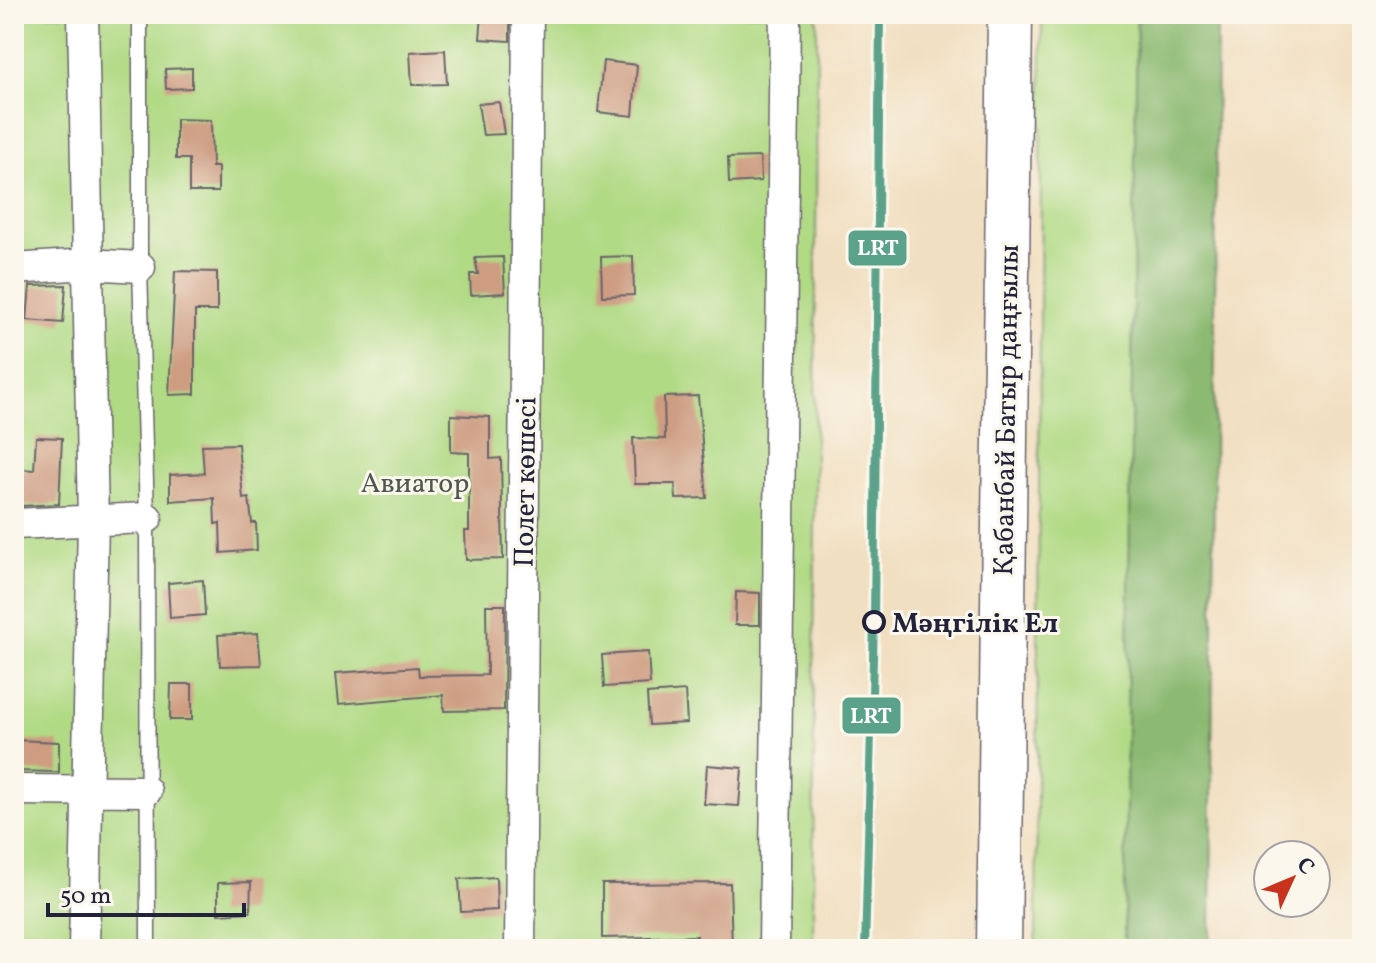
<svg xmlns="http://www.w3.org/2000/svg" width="1376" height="963" font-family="Vollkorn,serif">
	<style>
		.green { fill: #b1da85; stroke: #6a7e60; stroke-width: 2 }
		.forest { fill: #8cba72; stroke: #576e56; stroke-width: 2 }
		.building { fill: #cd9c81 }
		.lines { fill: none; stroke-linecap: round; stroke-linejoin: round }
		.service-casing { stroke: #6a646a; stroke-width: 17 }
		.minor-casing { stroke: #6a646a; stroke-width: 33 }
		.primary-casing { stroke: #6a646a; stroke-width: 47 }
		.service { stroke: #fff; stroke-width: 14 }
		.minor { stroke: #fff; stroke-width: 30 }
		.primary { stroke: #fff; stroke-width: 44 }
		.rail-1-casing { stroke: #fbf7ec; stroke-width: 14 }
		.rail-1 { stroke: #5ba28a; stroke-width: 8 }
		.stop-dot { fill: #fbf7ec; stroke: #22223b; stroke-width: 4 }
		.labels { text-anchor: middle; stroke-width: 6; stroke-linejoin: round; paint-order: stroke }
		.street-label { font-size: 28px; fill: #22223b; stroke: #fbf7ec }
		.park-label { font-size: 28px; fill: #4d5951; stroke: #fbf7ec }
		.stop-label { font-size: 28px; font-weight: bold; fill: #22223b; stroke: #fbf7ec; text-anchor: start }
		.line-badge { stroke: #fbf7ec; stroke-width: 3 }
		.badge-label { font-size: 22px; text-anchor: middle; font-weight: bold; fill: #fff }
	</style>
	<rect width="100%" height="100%" fill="#fbf7ec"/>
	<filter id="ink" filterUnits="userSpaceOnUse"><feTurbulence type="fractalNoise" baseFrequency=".0125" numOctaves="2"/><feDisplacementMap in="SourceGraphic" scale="16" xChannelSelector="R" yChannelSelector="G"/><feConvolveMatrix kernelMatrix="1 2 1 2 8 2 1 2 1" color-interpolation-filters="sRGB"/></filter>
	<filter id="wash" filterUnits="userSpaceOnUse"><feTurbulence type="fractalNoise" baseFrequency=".006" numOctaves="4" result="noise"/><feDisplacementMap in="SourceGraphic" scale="32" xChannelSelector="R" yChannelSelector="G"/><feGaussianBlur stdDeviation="1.8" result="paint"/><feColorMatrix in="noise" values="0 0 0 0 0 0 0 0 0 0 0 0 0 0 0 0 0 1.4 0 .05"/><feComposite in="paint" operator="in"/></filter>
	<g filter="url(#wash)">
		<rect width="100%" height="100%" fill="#f1dfc1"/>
		<path class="green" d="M 14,14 L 817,14 L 813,949 L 14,949 Z
			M 1042,14 L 1137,14 L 1124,949 L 1036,949 Z"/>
		<path class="forest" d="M 1137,14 L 1217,14 L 1211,949 L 1124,949 Z"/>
		<g id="blocks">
			<path class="building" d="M 482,14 L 510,14 L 510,41 L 480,39 Z
				M 445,50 L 447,84 L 412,85 L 410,52 Z
				M 603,61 L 637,65 L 633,116 L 598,112 Z
				M 192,68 L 192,88 L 166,89 L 165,69 Z
				M 499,102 L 504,134 L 483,135 L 478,104 Z
				M 176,119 L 211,120 L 212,167 L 218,167 L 218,192 L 189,192 L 189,159 L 176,159 Z
				M 760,157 L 761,181 L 729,183 L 728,158 Z
				M 633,256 L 634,295 L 602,296 L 601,257 Z
				M 503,257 L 505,293 L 471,295 L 470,274 L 478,274 L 475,258 Z
				M 175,271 L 217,272 L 217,311 L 195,311 L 195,394 L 169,395 Z
				M 66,285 L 63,323 L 27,320 L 30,286 Z
				M 698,396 L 707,498 L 676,499 L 675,484 L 635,484 L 633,438 L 665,439 L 664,397 Z
				M 451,415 L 490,417 L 490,459 L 501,458 L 503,559 L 466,560 L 465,531 L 469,531 L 469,453 L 451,452 Z
				M 36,437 L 62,438 L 59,504 L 20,506 L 22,469 L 34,470 Z
				M 238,444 L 243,499 L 249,498 L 252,523 L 256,523 L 257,550 L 221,553 L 220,523 L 215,524 L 214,498 L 170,501 L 170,475 L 204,473 L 202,445 Z
				M 203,580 L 205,615 L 170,618 L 168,583 Z
				M 736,592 L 760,593 L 760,625 L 735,625 Z
				M 486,605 L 505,605 L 504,710 L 444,711 L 443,695 L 339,704 L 336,673 L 418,667 L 419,676 L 487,675 Z
				M 258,633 L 261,665 L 220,666 L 218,635 Z
				M 648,652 L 650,684 L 604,687 L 602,655 Z
				M 171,684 L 192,684 L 192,720 L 170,720 Z
				M 685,691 L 687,723 L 649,725 L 647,694 Z
				M 14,740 L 59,742 L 59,772 L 14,771 Z
				M 707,765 L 742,768 L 739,806 L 704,804 Z
				M 496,877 L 497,910 L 461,912 L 459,879 Z
				M 251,882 L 250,912 L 218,914 L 218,883 Z
				M 730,883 L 732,949 L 697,949 L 697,936 L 602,938 L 602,884 Z"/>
		</g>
	</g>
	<g filter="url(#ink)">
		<use href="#blocks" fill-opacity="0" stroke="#6a646a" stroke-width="2"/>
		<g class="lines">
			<defs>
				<path id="service" d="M 140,14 L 140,267 L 147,518 L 148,949"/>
				<path id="minor" d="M 83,14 L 93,521 L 84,949
					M 14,269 L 87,264 L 140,267
					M 14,524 L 147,518
					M 14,790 L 146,791
					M 520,949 L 528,14
					M 774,949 L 785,14"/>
				<path id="primary" d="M 999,949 L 1010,14"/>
			</defs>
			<use href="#service" class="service-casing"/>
			<use href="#minor" class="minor-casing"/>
			<use href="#primary" class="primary-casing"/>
			<use href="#service" class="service"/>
			<use href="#minor" class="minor"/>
			<use href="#primary" class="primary"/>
			<defs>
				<path id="rail-1" d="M 865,949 L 874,622 L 880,14"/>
			</defs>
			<use href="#rail-1" class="rail-1-casing"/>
			<use href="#rail-1" class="rail-1"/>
		</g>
	</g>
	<circle class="stop-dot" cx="874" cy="622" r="10"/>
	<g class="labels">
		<g class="street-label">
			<text transform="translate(1005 410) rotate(-89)" y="10">Қабанбай Батыр даңғылы</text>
			<text transform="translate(524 482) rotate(-89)" y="10">Полет көшесі</text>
		</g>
		<g class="park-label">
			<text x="415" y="492">Авиатор</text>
		</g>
		<g class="stop-label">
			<text x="892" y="632">Мәңгілік Ел</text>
		</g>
	</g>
	<g class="line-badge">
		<rect x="847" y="229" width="61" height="38" rx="8" fill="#5ba28a"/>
		<rect x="841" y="696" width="61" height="39" rx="8" fill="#5ba28a"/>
	</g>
	<g class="badge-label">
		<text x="878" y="255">LRT</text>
		<text x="871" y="723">LRT</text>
	</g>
	<rect width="1376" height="963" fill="none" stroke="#fbf7ec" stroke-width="48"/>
	<g transform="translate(1292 879) rotate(46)"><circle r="38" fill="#fbf7ec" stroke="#a4a2a5" stroke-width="2"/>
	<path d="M0-6L14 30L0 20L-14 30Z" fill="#c8321e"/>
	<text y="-12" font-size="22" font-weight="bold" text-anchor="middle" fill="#22223b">С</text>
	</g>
	<path d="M48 903v12h196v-12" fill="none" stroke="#22223b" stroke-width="4"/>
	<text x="60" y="903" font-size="24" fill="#22223b" stroke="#fbf7ec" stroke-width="6" paint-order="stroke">50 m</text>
</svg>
